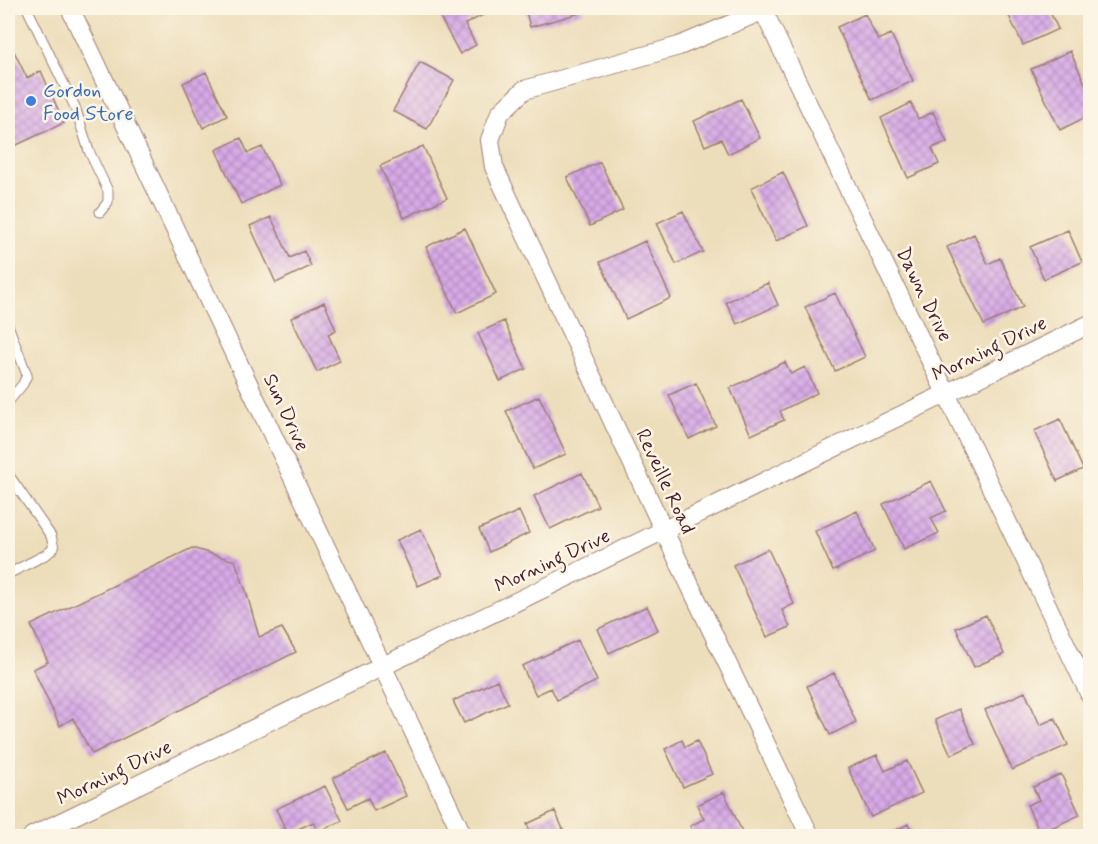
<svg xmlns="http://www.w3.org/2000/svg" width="1098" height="844" font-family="Mynerve,sans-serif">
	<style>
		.building { fill: url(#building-cross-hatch) }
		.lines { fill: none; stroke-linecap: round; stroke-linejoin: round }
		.service-casing { stroke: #9c7e73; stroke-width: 11 }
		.minor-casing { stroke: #9c7e73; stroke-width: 20 }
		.service { stroke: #fff; stroke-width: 9 }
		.minor { stroke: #fff; stroke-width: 18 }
		.shop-dot { fill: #3f7fe0; stroke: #fcf5e5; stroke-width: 2 }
		.labels { text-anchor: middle; stroke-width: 5; stroke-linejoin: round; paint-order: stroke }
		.shop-label { font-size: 20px; fill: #366cbe; stroke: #fcf5e5; text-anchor: start }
		.street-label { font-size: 20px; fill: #4a1f2b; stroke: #fcf5e5 }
	</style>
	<defs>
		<pattern id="building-cross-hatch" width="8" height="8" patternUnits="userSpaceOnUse" patternTransform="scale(1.5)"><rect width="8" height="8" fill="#d7aae7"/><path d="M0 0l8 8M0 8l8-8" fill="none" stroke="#b08abb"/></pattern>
	</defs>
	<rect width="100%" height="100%" fill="#fcf5e5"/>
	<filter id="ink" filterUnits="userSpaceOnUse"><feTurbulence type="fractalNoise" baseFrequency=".0167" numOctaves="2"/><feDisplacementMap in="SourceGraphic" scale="12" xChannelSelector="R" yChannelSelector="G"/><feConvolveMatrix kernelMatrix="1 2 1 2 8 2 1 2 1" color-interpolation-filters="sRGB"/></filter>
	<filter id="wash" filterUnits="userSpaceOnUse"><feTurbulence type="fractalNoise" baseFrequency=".008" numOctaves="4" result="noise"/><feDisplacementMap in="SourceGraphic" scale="24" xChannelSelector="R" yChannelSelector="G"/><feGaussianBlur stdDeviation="1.35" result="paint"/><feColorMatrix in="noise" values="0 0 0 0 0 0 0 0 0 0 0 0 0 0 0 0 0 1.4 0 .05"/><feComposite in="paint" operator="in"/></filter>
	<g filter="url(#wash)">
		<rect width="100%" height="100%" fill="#eddebb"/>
		<g id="blocks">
			<path class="building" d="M 435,8 L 497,8 L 465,24 L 476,45 L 460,54 Z
				M 525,8 L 583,8 L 584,12 L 530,27 Z
				M 1005,8 L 1048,8 L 1058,29 L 1023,45 Z
				M 865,14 L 878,40 L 891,34 L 913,81 L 872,100 L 837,27 Z
				M 8,39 L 27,78 L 41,71 L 64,123 L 8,149 Z
				M 1070,51 L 1090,94 L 1090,115 L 1060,130 L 1031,69 Z
				M 420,62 L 454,80 L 427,129 L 393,111 Z
				M 206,72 L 227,116 L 203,128 L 183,83 Z
				M 741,99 L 760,138 L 728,154 L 721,139 L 705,146 L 694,121 Z
				M 911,103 L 918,119 L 933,112 L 947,142 L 932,148 L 939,164 L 908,178 L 881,118 Z
				M 241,138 L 248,153 L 262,147 L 280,185 L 241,204 L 216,150 Z
				M 423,146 L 447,198 L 404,218 L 380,166 Z
				M 600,162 L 623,210 L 590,226 L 567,177 Z
				M 783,172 L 808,226 L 776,241 L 751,188 Z
				M 683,211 L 703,252 L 676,264 L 657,223 Z
				M 271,217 L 290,258 L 304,251 L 311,266 L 276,283 L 250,226 Z
				M 465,228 L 496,294 L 457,313 L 426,247 Z
				M 1068,230 L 1082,262 L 1044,279 L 1030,247 Z
				M 974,234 L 988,264 L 1000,258 L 1023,307 L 984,325 L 947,247 Z
				M 645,241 L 671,298 L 626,319 L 600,262 Z
				M 768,283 L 778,305 L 737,324 L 726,302 Z
				M 835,293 L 865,357 L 835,371 L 805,307 Z
				M 324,302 L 336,330 L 328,334 L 340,361 L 317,372 L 291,318 Z
				M 504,321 L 526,369 L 500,381 L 478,333 Z
				M 785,362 L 791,374 L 805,367 L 817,393 L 780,411 L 784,420 L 751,435 L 730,388 Z
				M 696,383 L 716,426 L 689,439 L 669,395 Z
				M 539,396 L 566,454 L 533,469 L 506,411 Z
				M 1060,419 L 1083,469 L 1057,481 L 1034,431 Z
				M 582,473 L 598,506 L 550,529 L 534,496 Z
				M 931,481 L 946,511 L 931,518 L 939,533 L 904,549 L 883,504 Z
				M 519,511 L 529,533 L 489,552 L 479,529 Z
				M 857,511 L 875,551 L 833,571 L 815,531 Z
				M 421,529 L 443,575 L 418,586 L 397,540 Z
				M 192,548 L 235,561 L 246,591 L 259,637 L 282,628 L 296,652 L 92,754 L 73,718 L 60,726 L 33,669 L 48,662 L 31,625 Z
				M 768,549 L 794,604 L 782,610 L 790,627 L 767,637 L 733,565 Z
				M 647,606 L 658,630 L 609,653 L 598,629 Z
				M 986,615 L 1004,654 L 974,667 L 956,628 Z
				M 578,640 L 597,681 L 557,700 L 551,688 L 536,695 L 522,666 Z
				M 834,673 L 856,722 L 830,735 L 807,686 Z
				M 497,680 L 508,703 L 464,723 L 453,701 Z
				M 1025,692 L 1040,725 L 1055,718 L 1068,745 L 1012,770 L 985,710 Z
				M 959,709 L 975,744 L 951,755 L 935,720 Z
				M 682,740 L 685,747 L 697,741 L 712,774 L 683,787 L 665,749 Z
				M 386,753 L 406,796 L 374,811 L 368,798 L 348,808 L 333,778 Z
				M 877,755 L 885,771 L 907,761 L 922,793 L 871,817 L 848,768 Z
				M 1061,774 L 1080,815 L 1040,833 L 1027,805 L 1039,800 L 1033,787 Z
				M 325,786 L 342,821 L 318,832 L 313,822 L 288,834 L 276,809 Z
				M 724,792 L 744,836 L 695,836 L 690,826 L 704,819 L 697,805 Z
				M 555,811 L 566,836 L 532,836 L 527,824 Z
				M 908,824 L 915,836 L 888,836 L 887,835 Z"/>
		</g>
	</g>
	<g filter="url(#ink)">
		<use href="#blocks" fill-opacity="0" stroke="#9c7e73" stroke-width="1.5"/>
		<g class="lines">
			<defs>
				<path id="service" d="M 27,8 L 75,107 L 89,151 L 108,191 L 108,202 L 100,212
					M 8,325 L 27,375 L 23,384 L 8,402
					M 8,474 L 51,536 L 54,548 L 47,554 L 8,574"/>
				<path id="minor" d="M 70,8 L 463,836
					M 769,8 L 679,46 L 524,90 L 500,113 L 490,140 L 494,167 L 664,531 L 810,836
					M 763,10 L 1090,695
					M 32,836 L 1090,324"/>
			</defs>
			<use href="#service" class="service-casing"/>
			<use href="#minor" class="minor-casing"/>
			<use href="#service" class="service"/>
			<use href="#minor" class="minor"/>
		</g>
	</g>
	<circle class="shop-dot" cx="31" cy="101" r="6"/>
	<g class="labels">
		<g class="shop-label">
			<text x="43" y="97">Gordon<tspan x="43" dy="23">Food Store</tspan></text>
		</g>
		<g class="street-label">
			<text transform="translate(925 294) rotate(64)" y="7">Dawn Drive</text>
			<text transform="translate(989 348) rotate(-26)" y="7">Morning Drive</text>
			<text transform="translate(287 412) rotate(65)" y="7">Sun Drive</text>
			<text transform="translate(666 481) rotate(65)" y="7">Reveille Road</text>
			<text transform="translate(552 560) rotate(-25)" y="7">Morning Drive</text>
			<text transform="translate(114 772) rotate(-26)" y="7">Morning Drive</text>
		</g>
	</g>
	<rect width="1098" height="844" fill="none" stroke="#fcf5e5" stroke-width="30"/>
</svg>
